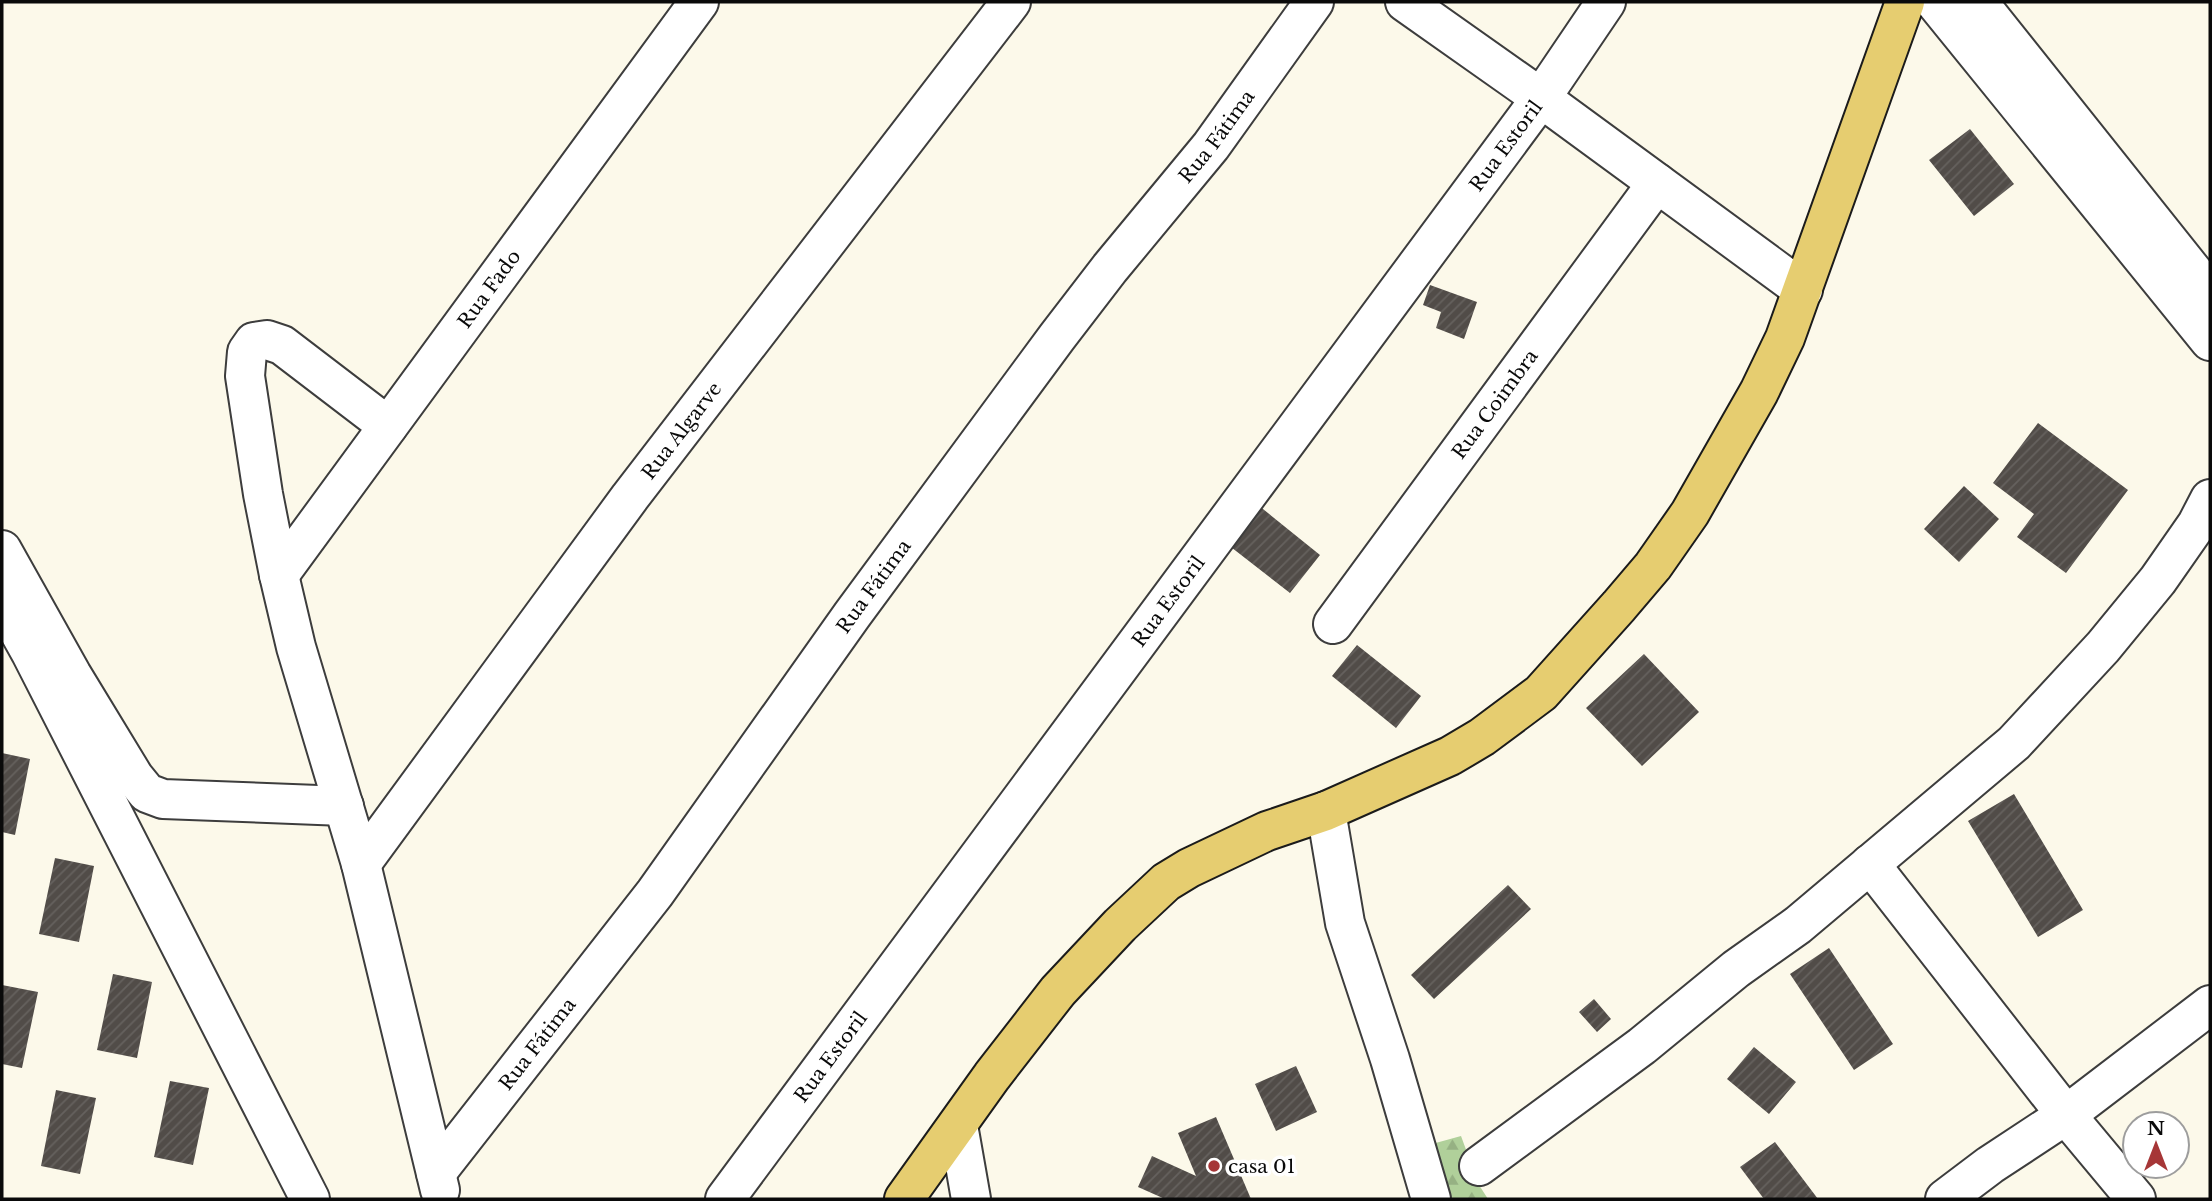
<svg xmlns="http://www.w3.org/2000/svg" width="2212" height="1201" font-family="'Libre Baskerville',serif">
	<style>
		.forest { fill: url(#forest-firs) }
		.building { fill: url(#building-hatch) }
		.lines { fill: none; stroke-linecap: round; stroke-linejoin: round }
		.minor-casing { stroke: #3d3d3d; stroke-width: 42 }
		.major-casing { stroke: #1b1b1b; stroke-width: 42 }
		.minor { stroke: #fff; stroke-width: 38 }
		.major { stroke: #e6cd70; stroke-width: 38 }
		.poi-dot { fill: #a63637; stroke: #fff; stroke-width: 2.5 }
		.labels { text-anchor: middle; stroke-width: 7; stroke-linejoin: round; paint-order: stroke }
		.street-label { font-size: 19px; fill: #0a0a0a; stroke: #fff }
		.poi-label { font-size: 19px; fill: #0a0a0a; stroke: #fff; text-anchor: start }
	</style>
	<defs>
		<pattern id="forest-firs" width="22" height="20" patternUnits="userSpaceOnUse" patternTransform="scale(1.75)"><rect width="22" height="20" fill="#b0d09a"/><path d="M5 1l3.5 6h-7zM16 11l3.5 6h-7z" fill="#96b183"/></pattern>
		<pattern id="building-hatch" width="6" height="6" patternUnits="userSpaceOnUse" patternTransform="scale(1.75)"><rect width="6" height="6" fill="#514c48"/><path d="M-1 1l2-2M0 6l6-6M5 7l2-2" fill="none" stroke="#65615e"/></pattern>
	</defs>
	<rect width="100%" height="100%" fill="#fcf9ea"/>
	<path class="forest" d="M 1461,1136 L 1479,1185 L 1488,1199 L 1450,1199 L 1432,1144 Z"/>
	<path class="building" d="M 1970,129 L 2014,184 L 1974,216 L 1929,160 Z
		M 1430,285 L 1477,302 L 1464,339 L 1436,328 L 1441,312 L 1423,305 Z
		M 2038,423 L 2128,490 L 2066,573 L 2017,537 L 2034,514 L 1993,483 Z
		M 1964,486 L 1999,519 L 1959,562 L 1924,529 Z
		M 1258,505 L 1320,555 L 1290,593 L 1227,544 Z
		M 1357,645 L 1421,696 L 1396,728 L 1332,676 Z
		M 1644,654 L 1699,712 L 1642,766 L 1586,708 Z
		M 2,753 L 30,759 L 15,835 L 2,832 Z
		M 2014,794 L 2083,910 L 2038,937 L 1968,821 Z
		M 55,858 L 94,866 L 79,942 L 39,934 Z
		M 1508,885 L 1531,909 L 1434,999 L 1411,975 Z
		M 1829,948 L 1893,1044 L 1854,1070 L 1790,974 Z
		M 113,974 L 152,982 L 137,1058 L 97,1050 Z
		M 2,985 L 38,992 L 22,1068 L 2,1064 Z
		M 1594,999 L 1611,1019 L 1597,1032 L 1579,1012 Z
		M 1754,1047 L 1796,1082 L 1769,1114 L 1727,1079 Z
		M 1296,1066 L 1317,1112 L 1276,1131 L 1255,1084 Z
		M 170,1081 L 209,1088 L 193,1165 L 154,1157 Z
		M 56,1090 L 96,1098 L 80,1174 L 41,1166 Z
		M 1216,1117 L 1251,1199 L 1165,1199 L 1138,1187 L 1152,1156 L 1196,1176 L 1178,1133 Z
		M 1775,1142 L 1818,1199 L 1764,1199 L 1740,1167 Z"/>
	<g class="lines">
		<defs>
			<g id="minor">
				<path d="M 1405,2 L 1541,98 L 1803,290"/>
				<path d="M 1935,2 L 2210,341"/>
				<path d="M 1978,2 L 2210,293"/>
				<path d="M 388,426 L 282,345 L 267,340 L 254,342 L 247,352 L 245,376 L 263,494 L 279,575 L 296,647 L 361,864 L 440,1190"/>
				<path d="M 2,550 L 72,675 L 134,777 L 147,793 L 163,799 L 344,806"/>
				<path id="s1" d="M 279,575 L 699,2"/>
				<path d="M 2,601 L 31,653 L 310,1199"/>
				<path id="s2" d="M 1333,624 L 1657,183"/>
				<path d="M 1326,811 L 1345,923 L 1390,1059 L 1431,1199"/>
				<path id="s3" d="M 361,864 L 630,497 L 1011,2"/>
				<path d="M 1870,864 L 2066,1115 L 2136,1199"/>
				<path d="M 958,1125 L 971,1199"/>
				<path d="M 1479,1166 L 1642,1046 L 1736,969 L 1798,925 L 2014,743 L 2103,647 L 2158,580 L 2197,524 L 2210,499"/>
				<path id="s4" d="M 436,1173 L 655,893 L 852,615 L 1057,337 L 1110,268 L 1211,146 L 1314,2"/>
				<path id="s5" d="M 725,1199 L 1541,98 L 1606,2"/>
				<path d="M 1945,1199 L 1990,1165 L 2066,1115 L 2210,1005"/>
			</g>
			<path id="major" d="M 904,1199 L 992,1076 L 1058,991 L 1120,925 L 1166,882 L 1189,868 L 1267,831 L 1326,811 L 1450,756 L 1482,737 L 1541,693 L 1619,606 L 1653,566 L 1690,513 L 1759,392 L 1785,338 L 1905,2"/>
		</defs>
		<use href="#minor" class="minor-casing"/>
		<use href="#major" class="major-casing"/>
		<use href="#minor" class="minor"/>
		<use href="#major" class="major"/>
	</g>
	<circle class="poi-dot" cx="1214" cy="1166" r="7"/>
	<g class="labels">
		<g class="street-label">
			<text dy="7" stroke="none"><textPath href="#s4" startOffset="1298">Rua Fátima</textPath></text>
			<text dy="7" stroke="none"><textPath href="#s5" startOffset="1311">Rua Estoril</textPath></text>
			<text dy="7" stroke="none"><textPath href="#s1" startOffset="355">Rua Fado</textPath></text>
			<text dy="7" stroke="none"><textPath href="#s2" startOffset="273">Rua Coimbra</textPath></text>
			<text dy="7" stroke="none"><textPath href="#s3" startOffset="539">Rua Algarve</textPath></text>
			<text dy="7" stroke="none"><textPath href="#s4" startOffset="732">Rua Fátima</textPath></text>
			<text dy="7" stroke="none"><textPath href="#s5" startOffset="744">Rua Estoril</textPath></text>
			<text dy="7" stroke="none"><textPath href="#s4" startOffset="164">Rua Fátima</textPath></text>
			<text dy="7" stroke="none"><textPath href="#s5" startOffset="177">Rua Estoril</textPath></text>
		</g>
		<g class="poi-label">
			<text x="1228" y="1173">casa 01</text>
		</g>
	</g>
	<rect width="2212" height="1201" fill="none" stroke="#0a0a0a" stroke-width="7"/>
	<g transform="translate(2156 1145)"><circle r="33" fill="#ffffff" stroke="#9d9d9d" stroke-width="2"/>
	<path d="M0-5L12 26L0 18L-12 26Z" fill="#a63637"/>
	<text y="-10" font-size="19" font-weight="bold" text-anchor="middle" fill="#0a0a0a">N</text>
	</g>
</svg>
